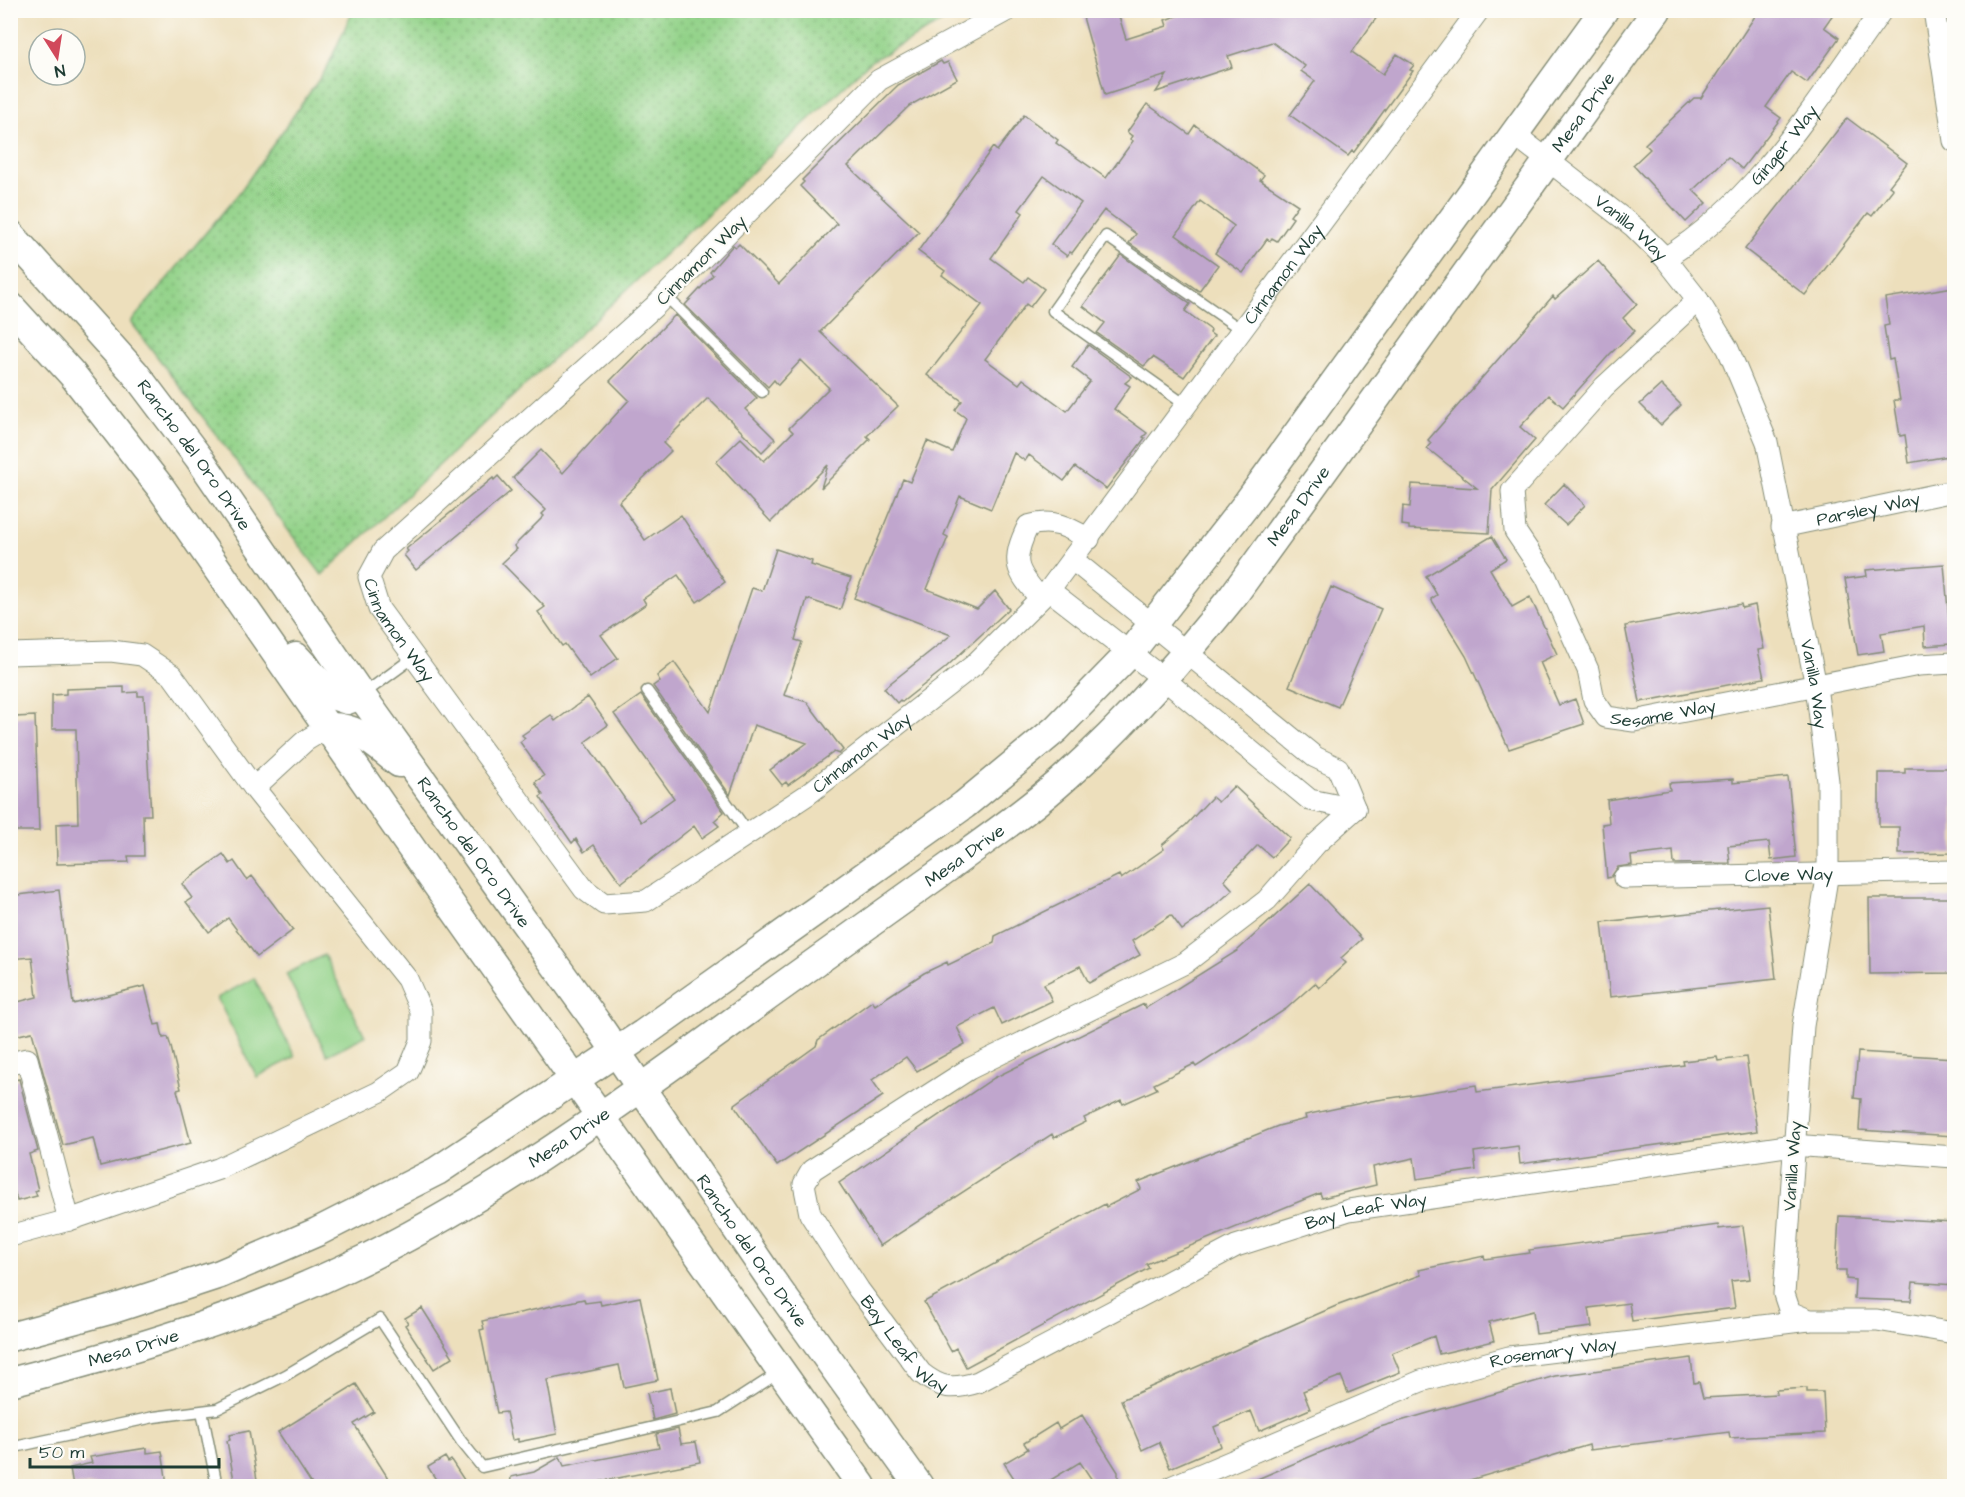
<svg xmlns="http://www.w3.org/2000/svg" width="1965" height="1497" font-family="'Architects Daughter',sans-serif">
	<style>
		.grass { fill: url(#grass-dots); stroke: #58885e; stroke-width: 1.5 }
		.park { fill: #92d288; stroke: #58885e; stroke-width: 1.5 }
		.building { fill: #c0a6cd }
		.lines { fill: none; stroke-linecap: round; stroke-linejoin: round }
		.lane-casing { stroke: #868e78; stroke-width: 13 }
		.street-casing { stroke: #868e78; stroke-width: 23 }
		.secondary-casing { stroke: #868e78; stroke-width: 31 }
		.lane { stroke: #fff; stroke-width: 10 }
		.street { stroke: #fff; stroke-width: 21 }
		.secondary { stroke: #fff; stroke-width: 28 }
		.labels { text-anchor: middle; stroke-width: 4.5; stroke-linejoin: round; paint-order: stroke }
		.street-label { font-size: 18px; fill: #1f3d34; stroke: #fdfcf7 }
	</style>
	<defs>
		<pattern id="grass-dots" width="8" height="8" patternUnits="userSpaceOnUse" patternTransform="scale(1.5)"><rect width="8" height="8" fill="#92d288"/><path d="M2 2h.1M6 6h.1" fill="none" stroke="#77ac70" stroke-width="1.8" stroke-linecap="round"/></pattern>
	</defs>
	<rect width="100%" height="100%" fill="#fdfcf7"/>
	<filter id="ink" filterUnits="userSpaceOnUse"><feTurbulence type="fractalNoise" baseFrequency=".0167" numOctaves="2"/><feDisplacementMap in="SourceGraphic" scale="12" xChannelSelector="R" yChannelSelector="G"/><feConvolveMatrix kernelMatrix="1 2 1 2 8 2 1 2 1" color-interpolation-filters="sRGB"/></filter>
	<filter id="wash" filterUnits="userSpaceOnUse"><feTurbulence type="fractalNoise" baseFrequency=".008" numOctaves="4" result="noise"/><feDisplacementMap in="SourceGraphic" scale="24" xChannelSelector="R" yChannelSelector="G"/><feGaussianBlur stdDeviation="1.35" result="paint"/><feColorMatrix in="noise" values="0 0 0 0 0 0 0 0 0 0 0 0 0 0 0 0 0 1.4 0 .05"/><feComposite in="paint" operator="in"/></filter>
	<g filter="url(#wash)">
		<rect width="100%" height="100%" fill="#eddfbc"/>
		<path class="grass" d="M 353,10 L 963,10 L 963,11 L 871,61 L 322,575 L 131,322 L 239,193 L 327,68 Z"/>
		<path class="park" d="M 324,955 L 365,1036 L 327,1055 L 286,974 Z
			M 254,978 L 295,1057 L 257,1077 L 217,998 Z"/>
		<g id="blocks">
			<path class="building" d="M 1081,10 L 1117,10 L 1126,39 L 1167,26 L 1165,20 L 1193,10 L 1382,10 L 1352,52 L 1383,74 L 1397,54 L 1414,65 L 1410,70 L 1413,71 L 1354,152 L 1352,151 L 1348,156 L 1290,115 L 1315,81 L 1301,71 L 1305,66 L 1272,42 L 1228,56 L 1232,67 L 1156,92 L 1167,75 L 1105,95 Z
				M 1759,10 L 1836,10 L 1824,27 L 1839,38 L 1807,83 L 1791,72 L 1766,107 L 1781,118 L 1742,169 L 1728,157 L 1693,190 L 1706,203 L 1686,222 L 1633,165 L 1650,149 L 1645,144 L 1694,98 L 1701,98 Z
				M 941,61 L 943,64 L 948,62 L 957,79 L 909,106 L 848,166 L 919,232 L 820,332 L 898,406 L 867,436 L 870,439 L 821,488 L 828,465 L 771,522 L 716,462 L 741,438 L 764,461 L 793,432 L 789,428 L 829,388 L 801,360 L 778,385 L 774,380 L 768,387 L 685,305 L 713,275 L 710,272 L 733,245 L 736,247 L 739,244 L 779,284 L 837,224 L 800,186 L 804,182 L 802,180 L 898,85 Z
				M 1147,104 L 1189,134 L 1195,125 L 1264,175 L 1260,180 L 1298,205 L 1290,216 L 1293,218 L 1277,241 L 1272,238 L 1270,241 L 1267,239 L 1243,273 L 1215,253 L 1234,226 L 1200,201 L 1176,235 L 1218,265 L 1199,291 L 1129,243 L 1136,234 L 1104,210 L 1072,253 L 1070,252 L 1067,256 L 1051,244 L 1081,203 L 1044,176 L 1019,210 L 1023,213 L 991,258 L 1024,282 L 1028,277 L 1044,289 L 1030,307 L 1026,304 L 985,359 L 1019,384 L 1023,379 L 1067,411 L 1090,381 L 1072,367 L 1088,345 L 1132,377 L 1125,383 L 1130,386 L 1114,409 L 1147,433 L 1143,437 L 1145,438 L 1106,489 L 1075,467 L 1064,481 L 1029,455 L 1025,461 L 1014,453 L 991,509 L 960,496 L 944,535 L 948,537 L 927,589 L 977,609 L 995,591 L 1009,609 L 944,669 L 902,702 L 900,700 L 897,703 L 884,688 L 951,635 L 854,598 L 903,479 L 910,482 L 927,441 L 952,452 L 966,418 L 955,410 L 962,401 L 927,375 L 982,305 L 942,275 L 945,271 L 918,251 L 993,147 L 997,151 L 1024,115 L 1058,140 L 1056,143 L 1106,178 L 1133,141 L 1130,139 L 1132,136 L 1127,132 Z
				M 1847,118 L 1907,163 L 1889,186 L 1893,189 L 1872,216 L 1868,213 L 1805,295 L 1745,249 Z
				M 1121,255 L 1190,304 L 1185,311 L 1211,330 L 1210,333 L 1214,336 L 1184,377 L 1153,357 L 1144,366 L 1097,333 L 1105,323 L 1083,306 Z
				M 1598,261 L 1637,304 L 1623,318 L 1635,331 L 1610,354 L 1563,407 L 1549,395 L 1520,427 L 1535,440 L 1492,490 L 1489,533 L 1409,529 L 1409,526 L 1402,525 L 1403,506 L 1410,507 L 1412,484 L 1477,488 L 1427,448 L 1431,443 L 1428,440 L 1553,296 L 1555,299 Z
				M 1954,287 L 1954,455 L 1909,463 L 1905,435 L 1900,436 L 1894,400 L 1900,400 L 1893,359 L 1889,360 L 1884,326 L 1889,325 L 1885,298 Z
				M 675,315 L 757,398 L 745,409 L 775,439 L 762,452 L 708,398 L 663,443 L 671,451 L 619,502 L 645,540 L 681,515 L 725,582 L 697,602 L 678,575 L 643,599 L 646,604 L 601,635 L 618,658 L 590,678 L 565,644 L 562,646 L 538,612 L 545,607 L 502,563 L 517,549 L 514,546 L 544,516 L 542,514 L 546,510 L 513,478 L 541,450 L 563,473 L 629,400 L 610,381 Z
				M 1661,385 L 1681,405 L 1661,425 L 1640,404 Z
				M 498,476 L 511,491 L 416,570 L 404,555 L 408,551 L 406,549 L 493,478 L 494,480 Z
				M 1564,484 L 1585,505 L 1566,525 L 1544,505 Z
				M 1492,536 L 1506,559 L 1490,569 L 1512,607 L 1530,597 L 1557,654 L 1540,662 L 1559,705 L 1575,699 L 1584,724 L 1509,749 L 1466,656 L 1431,599 L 1437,595 L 1426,576 Z
				M 776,549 L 812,561 L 811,565 L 851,578 L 840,610 L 807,599 L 795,640 L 802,642 L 784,695 L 807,702 L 843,750 L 839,754 L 834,752 L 788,785 L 786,782 L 782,785 L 770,770 L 807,743 L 754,725 L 730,795 L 653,686 L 660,681 L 657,676 L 674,662 L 710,712 L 752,588 L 762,591 Z
				M 1944,564 L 1951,644 L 1925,646 L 1924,626 L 1881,633 L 1884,651 L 1858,655 L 1845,579 L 1867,576 L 1866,570 Z
				M 1331,587 L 1381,609 L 1338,707 L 1289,686 Z
				M 1741,604 L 1742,608 L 1755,605 L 1764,649 L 1758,650 L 1764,678 L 1640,702 L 1625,626 Z
				M 124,687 L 124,693 L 138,692 L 138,696 L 144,696 L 151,815 L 143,815 L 144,856 L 128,856 L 129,862 L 57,864 L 56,824 L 78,823 L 76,729 L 52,729 L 52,695 L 66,694 L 66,689 Z
				M 641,695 L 724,812 L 714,821 L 719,826 L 702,838 L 694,826 L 621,883 L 594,845 L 584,852 L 576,839 L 572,843 L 540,797 L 543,795 L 535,782 L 544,776 L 520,742 L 525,738 L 522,735 L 551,715 L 555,721 L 588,697 L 608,725 L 585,742 L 641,822 L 674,798 L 614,714 Z
				M 35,716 L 39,831 L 16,831 L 12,722 L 15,722 L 15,717 Z
				M 1905,768 L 1954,768 L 1954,853 L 1899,854 L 1899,827 L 1879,827 L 1879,773 L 1905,773 Z
				M 1788,777 L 1796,857 L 1771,860 L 1769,842 L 1728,846 L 1730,863 L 1674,864 L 1673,851 L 1631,856 L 1632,865 L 1618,867 L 1611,877 L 1607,878 L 1602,824 L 1609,823 L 1607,800 L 1670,790 L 1669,783 L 1733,779 L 1733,783 Z
				M 1234,786 L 1290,838 L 1272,857 L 1258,845 L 1224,880 L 1233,890 L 1201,917 L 1182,930 L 1171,915 L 1132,941 L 1140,955 L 1089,983 L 1080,966 L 1044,984 L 1052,1001 L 1002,1025 L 994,1008 L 957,1027 L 965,1044 L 917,1071 L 906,1057 L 872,1080 L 883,1096 L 777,1166 L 734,1105 L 816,1046 L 818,1040 L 872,1001 L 875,1005 L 924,973 L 947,962 L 948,965 L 994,943 L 995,936 L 1119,875 L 1121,879 L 1164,849 L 1162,845 L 1186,825 L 1212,797 L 1218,802 Z
				M 223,854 L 230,864 L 234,861 L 247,880 L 252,876 L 293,930 L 257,957 L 228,918 L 209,932 L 186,902 L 192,898 L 182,884 Z
				M 1310,884 L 1362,939 L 1341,958 L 1346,963 L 1319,988 L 1315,983 L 1286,1009 L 1196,1067 L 1194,1064 L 1154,1084 L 1157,1089 L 1123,1104 L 1121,1100 L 1084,1118 L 1086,1122 L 1054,1138 L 1052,1134 L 880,1246 L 839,1183 L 994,1078 L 1144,1004 L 1146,1008 L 1237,951 Z
				M 59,890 L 73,1004 L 145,986 L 155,1025 L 160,1024 L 163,1038 L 168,1037 L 171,1047 L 181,1089 L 177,1090 L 191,1143 L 100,1166 L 93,1138 L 63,1145 L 32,1032 L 10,1037 L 10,1004 L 37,997 L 32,957 L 10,959 L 10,896 Z
				M 1869,898 L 1954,898 L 1954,973 L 1870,974 Z
				M 1768,905 L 1776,979 L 1610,997 L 1602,922 Z
				M 1858,1052 L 1954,1058 L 1954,1136 L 1859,1130 L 1861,1099 L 1854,1098 Z
				M 1717,1057 L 1718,1061 L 1746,1057 L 1757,1131 L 1520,1164 L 1518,1146 L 1474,1152 L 1476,1170 L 1417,1179 L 1414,1158 L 1373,1167 L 1376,1185 L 1322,1198 L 1320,1193 L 1146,1264 L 1149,1268 L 966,1367 L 956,1348 L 951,1351 L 924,1302 L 1105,1204 L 1106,1207 L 1141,1189 L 1138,1182 L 1278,1126 L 1306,1119 L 1305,1115 L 1371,1101 L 1476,1085 L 1477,1092 L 1684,1065 L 1683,1061 Z
				M 19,1079 L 38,1151 L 29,1154 L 38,1190 L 35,1191 L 37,1196 L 17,1201 L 10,1175 L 10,1081 Z
				M 1839,1216 L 1954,1222 L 1954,1285 L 1913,1282 L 1911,1301 L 1854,1299 L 1855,1280 L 1846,1279 L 1846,1270 L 1836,1270 Z
				M 1718,1225 L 1719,1229 L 1743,1226 L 1750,1279 L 1731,1281 L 1735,1308 L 1632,1321 L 1629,1303 L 1589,1308 L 1592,1327 L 1536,1334 L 1533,1311 L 1489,1322 L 1494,1341 L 1439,1354 L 1434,1336 L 1392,1353 L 1400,1372 L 1348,1393 L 1341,1376 L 1303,1391 L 1310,1409 L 1259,1431 L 1251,1411 L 1214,1427 L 1221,1446 L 1170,1468 L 1159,1442 L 1142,1450 L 1121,1400 L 1336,1306 L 1421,1275 L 1419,1270 L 1484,1256 L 1485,1259 L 1530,1253 L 1529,1250 Z
				M 640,1297 L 658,1380 L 624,1387 L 619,1365 L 547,1380 L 557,1434 L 518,1442 L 518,1439 L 512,1440 L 506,1412 L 497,1413 L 480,1330 L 484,1329 L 482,1321 L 584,1299 L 585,1303 L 600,1301 L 601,1305 Z
				M 422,1308 L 453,1357 L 434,1369 L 405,1325 L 408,1323 L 405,1318 Z
				M 1691,1358 L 1694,1383 L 1699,1382 L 1703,1398 L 1777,1394 L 1776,1390 L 1807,1388 L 1807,1392 L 1823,1392 L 1825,1433 L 1730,1438 L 1729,1432 L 1590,1450 L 1589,1445 L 1463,1482 L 1464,1486 L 1241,1486 L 1380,1427 L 1555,1376 Z
				M 356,1384 L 374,1412 L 354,1424 L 393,1486 L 313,1486 L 278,1432 Z
				M 670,1388 L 675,1414 L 653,1420 L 647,1393 Z
				M 1082,1415 L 1118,1472 L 1118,1480 L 1109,1486 L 1096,1486 L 1080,1462 L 1041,1486 L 1019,1486 L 1004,1463 L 1028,1449 L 1024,1443 L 1056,1423 L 1059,1429 Z
				M 678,1429 L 681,1444 L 696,1442 L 700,1462 L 577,1486 L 510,1486 L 511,1477 L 534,1472 L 560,1457 L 564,1466 L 659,1448 L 656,1434 Z
				M 249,1431 L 258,1486 L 235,1486 L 227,1441 L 230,1440 L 229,1435 Z
				M 147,1448 L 147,1453 L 162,1451 L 167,1484 L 73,1486 L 70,1468 L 92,1463 L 90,1457 Z
				M 445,1457 L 448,1462 L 451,1460 L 468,1486 L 440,1486 L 428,1467 Z"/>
		</g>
	</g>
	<g filter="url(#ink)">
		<use href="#blocks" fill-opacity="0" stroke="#868e78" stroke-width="1.5"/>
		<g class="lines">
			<defs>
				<path id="lane" d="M 666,296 L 762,392
					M 1187,406 L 1053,311 L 1106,236 L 1243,331
					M 647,691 L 749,834
					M 362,695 L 414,657
					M 202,1411 L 217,1486
					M 10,1448 L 154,1417 L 217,1409 L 286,1375 L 380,1319 L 461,1441 L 482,1467 L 718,1412 L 780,1372"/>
				<g id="street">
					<path id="s1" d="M 1008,10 L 879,80 L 656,305 L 383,551 L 369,577 L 379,609 L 584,889 L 604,904 L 646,901 L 807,795 L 974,665 L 1049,590 L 1479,10"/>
					<path d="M 1934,10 L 1954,141"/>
					<path id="s2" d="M 1514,134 L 1634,227 L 1665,258 L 1698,300 L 1728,349 L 1767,442 L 1816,686 L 1828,781 L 1828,872 L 1803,1026 L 1784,1294 L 1790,1312 L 1809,1320"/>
					<path id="s3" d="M 1665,258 C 1758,201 1819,97 1882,10"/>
					<path id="s4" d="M 1698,300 L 1604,387 L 1512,491 L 1515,531 L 1546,577 L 1588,670 L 1594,700 L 1606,717 L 1634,721 L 1919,665 L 1954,663"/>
					<path id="s5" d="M 1782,527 L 1954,491"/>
					<path d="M 1073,560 L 1315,757 L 1338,768 L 1355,809"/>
					<path d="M 1049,590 L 1165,680 L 1310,800 L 1355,809"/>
					<path d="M 1040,598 C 1015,570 1011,561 1028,526 C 1052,518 1068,527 1089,539"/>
					<path d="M 10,654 L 111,651 L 142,655 L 172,675 L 254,788 L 407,979 L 421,1011 L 421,1041 L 408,1072 L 379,1092 L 218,1169 L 69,1220 L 10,1236"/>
					<path d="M 254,788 L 305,741 L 328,727"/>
					<path id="s6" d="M 1355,809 L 1316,844 L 1267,900 L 1185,963 L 969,1069 L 812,1170 L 804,1184 L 810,1214 L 859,1290 L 921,1373 C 941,1389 953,1390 978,1382 L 1236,1246 L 1349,1210 L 1793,1145 L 1954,1157"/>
					<path id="s7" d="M 1624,878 L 1954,871"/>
					<path d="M 10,1063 L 27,1059 L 69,1220"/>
					<path id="s8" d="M 1173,1486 L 1421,1381 L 1509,1357 L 1809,1320 L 1877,1320 L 1954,1333"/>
				</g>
				<g id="secondary">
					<path id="s9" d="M 10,234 L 134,372 L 199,458 L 361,695 L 596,1022 L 772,1281 L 919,1486"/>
					<path d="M 10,306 L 72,374 L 161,488 L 437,885 L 862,1486"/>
					<path d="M 296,657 L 323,686 L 335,696 L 347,700 L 361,695"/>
					<path d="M 328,727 C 358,726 376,745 399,763"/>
					<path d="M 10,1337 L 113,1309 L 220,1274 L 317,1232 L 437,1171 L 643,1034 L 964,805 L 1056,729 L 1130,653 L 1245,506 L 1604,10"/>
					<path id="s10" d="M 10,1382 C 126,1353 238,1319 346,1268 C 509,1191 653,1078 799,974 C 849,938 899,902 950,866 C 989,837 1031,809 1067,776 C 1129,721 1181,660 1233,596 L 1657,10"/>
				</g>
			</defs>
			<use href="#lane" class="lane-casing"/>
			<use href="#street" class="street-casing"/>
			<use href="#secondary" class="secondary-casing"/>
			<use href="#lane" class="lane"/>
			<use href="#street" class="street"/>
			<use href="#secondary" class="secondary"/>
		</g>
	</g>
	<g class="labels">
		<g class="street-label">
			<text dy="6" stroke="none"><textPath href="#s10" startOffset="2072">Mesa Drive</textPath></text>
			<text dy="6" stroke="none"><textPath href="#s3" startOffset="165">Ginger Way</textPath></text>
			<text dy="6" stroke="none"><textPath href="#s2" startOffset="150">Vanilla Way</textPath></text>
			<text transform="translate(701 260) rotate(-45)" y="6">Cinnamon Way</text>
			<text dy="6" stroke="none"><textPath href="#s1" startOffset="2212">Cinnamon Way</textPath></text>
			<text dy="6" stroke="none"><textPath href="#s9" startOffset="288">Rancho del Oro Drive</textPath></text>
			<text dy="6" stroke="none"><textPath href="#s10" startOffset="1586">Mesa Drive</textPath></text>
			<text dy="6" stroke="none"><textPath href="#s5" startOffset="88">Parsley Way</textPath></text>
			<text dy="6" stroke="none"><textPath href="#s1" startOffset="922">Cinnamon Way</textPath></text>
			<text dy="6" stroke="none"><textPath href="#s2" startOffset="654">Vanilla Way</textPath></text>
			<text dy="6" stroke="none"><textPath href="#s4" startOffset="574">Sesame Way</textPath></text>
			<text dy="6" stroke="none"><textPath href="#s1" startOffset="1570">Cinnamon Way</textPath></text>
			<text dy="6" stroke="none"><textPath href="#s9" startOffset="774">Rancho del Oro Drive</textPath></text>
			<text dy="6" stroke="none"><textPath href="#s10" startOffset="1100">Mesa Drive</textPath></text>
			<text dy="6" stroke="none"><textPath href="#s7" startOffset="165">Clove Way</textPath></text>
			<text dy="6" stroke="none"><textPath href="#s10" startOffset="614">Mesa Drive</textPath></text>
			<text transform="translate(1792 1166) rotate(-86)" y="6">Vanilla Way</text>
			<text dy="6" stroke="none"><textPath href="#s6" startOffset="1386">Bay Leaf Way</textPath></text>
			<text dy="6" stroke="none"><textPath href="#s9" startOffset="1260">Rancho del Oro Drive</textPath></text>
			<text dy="6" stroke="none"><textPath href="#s6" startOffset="866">Bay Leaf Way</textPath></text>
			<text dy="6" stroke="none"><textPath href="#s10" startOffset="128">Mesa Drive</textPath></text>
			<text dy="6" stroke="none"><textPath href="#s8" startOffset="405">Rosemary Way</textPath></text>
		</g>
	</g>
	<rect width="1965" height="1497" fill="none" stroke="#fdfcf7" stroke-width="36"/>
	<g transform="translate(57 57) rotate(168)"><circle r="28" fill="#fdfcf7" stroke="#a4b0a9" stroke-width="1.5"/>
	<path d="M0-4.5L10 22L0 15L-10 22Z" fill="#d1495b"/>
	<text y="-9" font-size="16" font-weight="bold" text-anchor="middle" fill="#1f3d34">N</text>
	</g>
	<path d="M30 1458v9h189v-9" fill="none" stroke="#1f3d34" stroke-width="3"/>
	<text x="39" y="1458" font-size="18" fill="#1f3d34" stroke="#fdfcf7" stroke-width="4.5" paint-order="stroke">50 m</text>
</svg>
